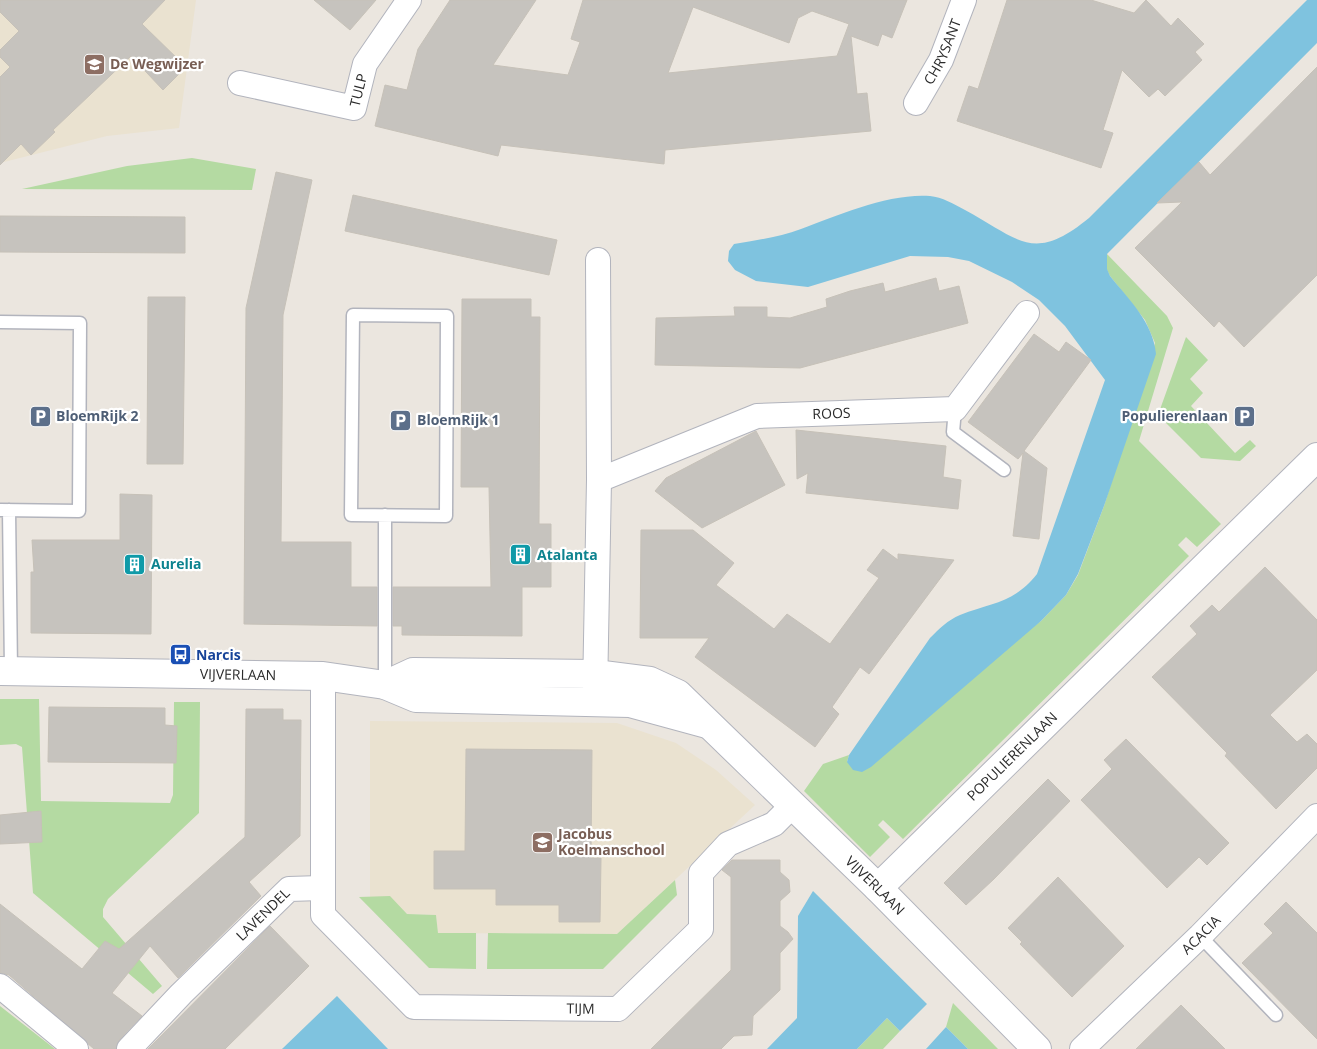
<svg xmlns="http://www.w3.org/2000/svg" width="1317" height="1049" font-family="'Open Sans',sans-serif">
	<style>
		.education { fill: #eae2d0 }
		.green { fill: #b4daa2 }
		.water { fill: #7fc3df }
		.building { fill: #c6c3be; stroke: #c6c1b8; fill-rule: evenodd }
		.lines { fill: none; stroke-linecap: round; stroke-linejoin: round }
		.service-casing { stroke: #b2b4bd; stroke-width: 15 }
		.minor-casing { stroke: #b2b4bd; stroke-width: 26 }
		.tertiary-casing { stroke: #b2b4bd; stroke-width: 30 }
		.service { stroke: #fff; stroke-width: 12 }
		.minor { stroke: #fff; stroke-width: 24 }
		.tertiary { stroke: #fff; stroke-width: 28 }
		.labels { text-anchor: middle; stroke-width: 4.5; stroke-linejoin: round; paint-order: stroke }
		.street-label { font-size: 14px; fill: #2b2b2b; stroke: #fff }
		.education-label { font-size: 14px; font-weight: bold; fill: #785e54; stroke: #fff; text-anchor: start }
		.service-label { font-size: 14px; font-weight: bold; fill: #4e5e75; stroke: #fff; text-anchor: start }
		.culture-label { font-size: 14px; font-weight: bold; fill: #0d838f; stroke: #fff; text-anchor: start }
		.transit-label { font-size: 14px; font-weight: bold; fill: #164399; stroke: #fff; text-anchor: start }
	</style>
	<rect width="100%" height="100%" fill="#ebe6df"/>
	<path class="education" d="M 0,0 L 196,0 L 179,128 L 107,136 L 0,163 Z
		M 370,721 L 617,723 L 676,743 L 716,770 L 755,805 L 617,934 L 438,933 L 436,915 L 407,914 L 390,897 L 370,897 Z"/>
	<path class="green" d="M 192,158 L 256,169 L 252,190 L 22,189 L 127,166 Z
		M 1107,254 L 1167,316 L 1173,328 L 1139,441 L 1221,524 L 1197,547 L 1186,537 L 1178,545 L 1189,556 L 903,839 L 883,820 L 878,825 L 890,837 L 870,857 L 804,791 L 823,764 L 849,755 L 847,762 L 1041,621 L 1066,595 L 1078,575 L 1104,506 L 1155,343 L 1145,320 L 1110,276 L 1107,270 Z
		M 1186,337 L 1208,360 L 1190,379 L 1203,393 L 1191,406 L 1235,453 L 1250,440 L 1256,446 L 1240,461 L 1201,458 L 1158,415 Z
		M 0,699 L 39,699 L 41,801 L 170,803 L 173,795 L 174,702 L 200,702 L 199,813 L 108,899 L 103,909 L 103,917 L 162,986 L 153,994 L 33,893 L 22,747 L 16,744 L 0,745 Z
		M 675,880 L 677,895 L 603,969 L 487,969 L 488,933 L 617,934 Z
		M 390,896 L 407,914 L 436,915 L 438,933 L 476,933 L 476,969 L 429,968 L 359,897 Z
		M 953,1003 L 998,1049 L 968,1049 L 946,1027 Z
		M 0,1006 L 55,1049 L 0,1049 Z
		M 887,1018 L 900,1031 L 883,1049 L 857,1049 Z"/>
	<path class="water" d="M 1307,0 L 1317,0 L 1317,43 L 1107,254 L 1107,269 L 1110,276 C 1129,300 1153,322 1156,354 L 1104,506 L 1078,574 L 1066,595 L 1041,621 L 871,767 L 862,772 L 853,770 L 847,762 L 849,755 L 930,638 C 939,629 948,620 960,615 C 992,602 1013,604 1037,574 L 1105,380 L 1065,326 L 1039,300 L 1012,282 L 969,261 L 948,257 L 910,256 L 808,287 L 756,281 L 735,270 L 728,261 L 729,251 L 734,244 C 757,240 780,237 801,229 C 839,215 889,193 930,196 C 942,197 954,204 965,210 C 1019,239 1033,264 1089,218 Z
		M 813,891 L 927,1004 L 900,1031 L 887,1018 L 857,1049 L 767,1049 L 797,1018 L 798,916 Z
		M 337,996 L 388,1049 L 282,1049 Z
		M 946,1027 L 968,1049 L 926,1049 Z"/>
	<path class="building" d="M 0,0 L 165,0 L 142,24 L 186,67 L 163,90 L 131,56 L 53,130 L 55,132 L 31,155 L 21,144 L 0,165 L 0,77 L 10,67 L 0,57 L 0,50 L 19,31 L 0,12 Z
		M 314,0 L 376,0 L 350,30 Z
		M 450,0 L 536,0 L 493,65 L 568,75 L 580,42 L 571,39 L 583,0 L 907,0 L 892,38 L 882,34 L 878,46 L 851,36 L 857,94 L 867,93 L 871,131 L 665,150 L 664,164 L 501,145 L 498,156 L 375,126 L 385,85 L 407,90 L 418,49 ZM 693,7 L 789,43 L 798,18 L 812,11 L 849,24 L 837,56 L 668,73 Z
		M 1007,0 L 1091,0 L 1134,13 L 1146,0 L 1171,26 L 1178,18 L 1204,44 L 1195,52 L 1202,60 L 1165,96 L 1158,89 L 1149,97 L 1122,70 L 1103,130 L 1113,133 L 1101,168 L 957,121 L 969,86 L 978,89 Z
		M 1317,67 L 1317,275 L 1244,347 L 1219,321 L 1214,327 L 1135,248 L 1182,202 L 1157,203 L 1199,162 L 1210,175 Z
		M 276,172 L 312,180 L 283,315 L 281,542 L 351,542 L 351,587 L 377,587 L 377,626 L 244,624 L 246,308 Z
		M 353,195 L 557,240 L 549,275 L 345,231 Z
		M 0,216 L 185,217 L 185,253 L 0,252 Z
		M 936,278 L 939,291 L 959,286 L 968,323 L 800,368 L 655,365 L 656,318 L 735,316 L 734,307 L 767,307 L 767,317 L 790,318 L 827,307 L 826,299 L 850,291 L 883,283 L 885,292 Z
		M 148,297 L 185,297 L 183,464 L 147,464 Z
		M 462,299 L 531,299 L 531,317 L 540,317 L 539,524 L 551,524 L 551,587 L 522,587 L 522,636 L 402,635 L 402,626 L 393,626 L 393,587 L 491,587 L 489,487 L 461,487 Z
		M 1034,334 L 1059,352 L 1066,342 L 1091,360 L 1024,451 L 1047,468 L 1039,539 L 1013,536 L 1023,453 L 1018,459 L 968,422 Z
		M 796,430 L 946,446 L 943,477 L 961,480 L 958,509 L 806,493 L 808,473 L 797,479 Z
		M 756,431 L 785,485 L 702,528 L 655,491 L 666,478 Z
		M 120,494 L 152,495 L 151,634 L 31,633 L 31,572 L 34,572 L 32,540 L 120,540 Z
		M 641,530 L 693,530 L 734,563 L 716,585 L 774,629 L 787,614 L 830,644 L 879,578 L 867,570 L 883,549 L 898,560 L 898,554 L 954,560 L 869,674 L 860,667 L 832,707 L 839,714 L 815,747 L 695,657 L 709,638 L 640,638 Z
		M 1265,567 L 1317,620 L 1317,670 L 1270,715 L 1297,742 L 1307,734 L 1317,744 L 1317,768 L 1276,809 L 1225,756 L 1227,753 L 1152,677 L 1197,634 L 1190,626 L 1212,605 L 1219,612 Z
		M 49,707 L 165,708 L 165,725 L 177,726 L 176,763 L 48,762 Z
		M 246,709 L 283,709 L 283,720 L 301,720 L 300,836 L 249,882 L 261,896 L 178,978 L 150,946 L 112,993 L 142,1016 L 119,1040 L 116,1049 L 94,1049 L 9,975 L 0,973 L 0,904 L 82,969 L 105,941 L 119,949 L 245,837 Z
		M 1126,739 L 1229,843 L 1207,865 L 1199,857 L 1167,888 L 1081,800 L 1112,769 L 1104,760 Z
		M 466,749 L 592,750 L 591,858 L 601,858 L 600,922 L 559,922 L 559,905 L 496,905 L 496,889 L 434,889 L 434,851 L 465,851 Z
		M 1048,779 L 1070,801 L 994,879 L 966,905 L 944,883 Z
		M 41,811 L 42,842 L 0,844 L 0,815 Z
		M 732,860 L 780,860 L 780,872 L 789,880 L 790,892 L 780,901 L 780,926 L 788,932 L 793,939 L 780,953 L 780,990 L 753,1016 L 752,1035 L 734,1036 L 721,1049 L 651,1049 L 731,970 L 731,877 L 722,870 Z
		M 1058,877 L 1124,946 L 1072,997 L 1020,944 L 1022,942 L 1008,928 Z
		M 1286,902 L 1317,933 L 1317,1039 L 1242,963 L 1273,933 L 1264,924 Z
		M 270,926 L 309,966 L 294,981 L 225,1049 L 148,1049 Z
		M 1181,1005 L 1225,1049 L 1136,1049 Z"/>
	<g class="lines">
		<defs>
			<path id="service" d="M 353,315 L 447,316 L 446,516 L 351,515 Z
				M 0,322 L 80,323 L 79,511 L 0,510
				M 955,409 L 953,432 L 1004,470
				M 9,510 L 11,671
				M 385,685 L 385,515
				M 1200,936 L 1276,1015"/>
			<g id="minor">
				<path id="s1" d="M 240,83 L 354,108 L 365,64 L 409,0"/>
				<path id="s2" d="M 916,103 L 941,60 L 964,0"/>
				<path id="s3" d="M 599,480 L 757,416 L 955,409 L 1027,313"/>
				<path id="s4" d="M 323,676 L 323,915 L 414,1007 L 618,1009 L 701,929 L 701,873 L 728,844 L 774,824 L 792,806"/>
				<path d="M 595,693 L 599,480 L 598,260"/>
				<path d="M 0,986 L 76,1049"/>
				<path id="s5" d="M 129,1049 L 181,994 L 289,889 L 321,888"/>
				<path id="s6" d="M 1082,1049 L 1200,936 L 1317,816"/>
			</g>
			<g id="tertiary">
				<path id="s7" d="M 0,671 L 323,676 L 385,685 L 416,698 L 630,703 L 707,724"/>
				<path id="s8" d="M 385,685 L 413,672 L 595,674 L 650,681 L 678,694 L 878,888 L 1037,1049"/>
				<path id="s9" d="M 878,888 L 1317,457"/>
			</g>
		</defs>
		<use href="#service" class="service-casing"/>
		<use href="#minor" class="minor-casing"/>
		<use href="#tertiary" class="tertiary-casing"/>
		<use href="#service" class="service"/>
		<use href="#minor" class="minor"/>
		<use href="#tertiary" class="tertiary"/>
	</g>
	<defs>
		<symbol id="school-square" viewBox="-11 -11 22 22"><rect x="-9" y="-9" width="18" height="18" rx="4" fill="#8d6e63" stroke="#fff"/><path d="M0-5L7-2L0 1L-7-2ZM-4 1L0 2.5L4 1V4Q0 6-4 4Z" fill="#fff"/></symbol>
		<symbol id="parking-square" viewBox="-11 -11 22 22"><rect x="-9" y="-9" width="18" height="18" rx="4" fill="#5c6f8a" stroke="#fff"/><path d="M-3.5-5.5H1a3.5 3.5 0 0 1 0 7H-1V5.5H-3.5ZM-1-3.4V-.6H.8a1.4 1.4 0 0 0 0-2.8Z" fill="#fff"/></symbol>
		<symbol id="building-square" viewBox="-11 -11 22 22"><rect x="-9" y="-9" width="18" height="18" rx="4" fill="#0f9aa8" stroke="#fff"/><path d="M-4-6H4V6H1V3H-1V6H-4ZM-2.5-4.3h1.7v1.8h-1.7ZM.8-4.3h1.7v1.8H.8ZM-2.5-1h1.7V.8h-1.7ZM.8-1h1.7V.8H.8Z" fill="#fff"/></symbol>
		<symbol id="bus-square" viewBox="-11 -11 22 22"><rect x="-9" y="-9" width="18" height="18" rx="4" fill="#1a4fb4" stroke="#fff"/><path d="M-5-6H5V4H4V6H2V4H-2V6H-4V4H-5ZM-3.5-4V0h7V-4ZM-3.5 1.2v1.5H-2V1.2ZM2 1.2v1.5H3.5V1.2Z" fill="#fff"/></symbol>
	</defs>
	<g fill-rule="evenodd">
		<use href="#school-square" x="82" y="52" width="25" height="25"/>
		<use href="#parking-square" x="28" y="404" width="25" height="25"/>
		<use href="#parking-square" x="1232" y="404" width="25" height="25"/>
		<use href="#parking-square" x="388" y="408" width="25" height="25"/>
		<use href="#building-square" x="508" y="542" width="25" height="25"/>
		<use href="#building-square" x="122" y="552" width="25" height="25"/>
		<use href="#bus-square" x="168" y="642" width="25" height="25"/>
		<use href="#school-square" x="530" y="830" width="25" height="25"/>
	</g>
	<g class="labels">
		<g class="street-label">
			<text dy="5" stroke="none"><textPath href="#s2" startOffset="58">CHRYSANT</textPath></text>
			<text dy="5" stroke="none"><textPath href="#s1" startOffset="135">TULP</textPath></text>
			<text dy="5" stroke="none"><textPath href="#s3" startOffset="245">ROOS</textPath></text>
			<text dy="5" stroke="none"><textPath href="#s7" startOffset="238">VIJVERLAAN</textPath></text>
			<text dy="5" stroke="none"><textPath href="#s9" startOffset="188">POPULIERENLAAN</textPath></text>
			<text dy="5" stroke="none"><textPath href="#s8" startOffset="574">VIJVERLAAN</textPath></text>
			<text dy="5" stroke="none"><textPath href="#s5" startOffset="190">LAVENDEL</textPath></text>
			<text dy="5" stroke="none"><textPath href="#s6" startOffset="165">ACACIA</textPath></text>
			<text dy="5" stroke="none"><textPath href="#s4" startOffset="535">TIJM</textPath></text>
		</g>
		<g class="education-label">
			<text x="110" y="69">De Wegwijzer</text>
			<text x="558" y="839">Jacobus<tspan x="558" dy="16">Koelmanschool</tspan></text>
		</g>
		<g class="service-label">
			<text x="56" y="421">BloemRijk 2</text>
			<text x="1228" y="421" text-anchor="end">Populierenlaan</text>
			<text x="417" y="425">BloemRijk 1</text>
		</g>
		<g class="culture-label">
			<text x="537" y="560">Atalanta</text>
			<text x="151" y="569">Aurelia</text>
		</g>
		<g class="transit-label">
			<text x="196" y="660">Narcis</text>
		</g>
	</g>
</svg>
